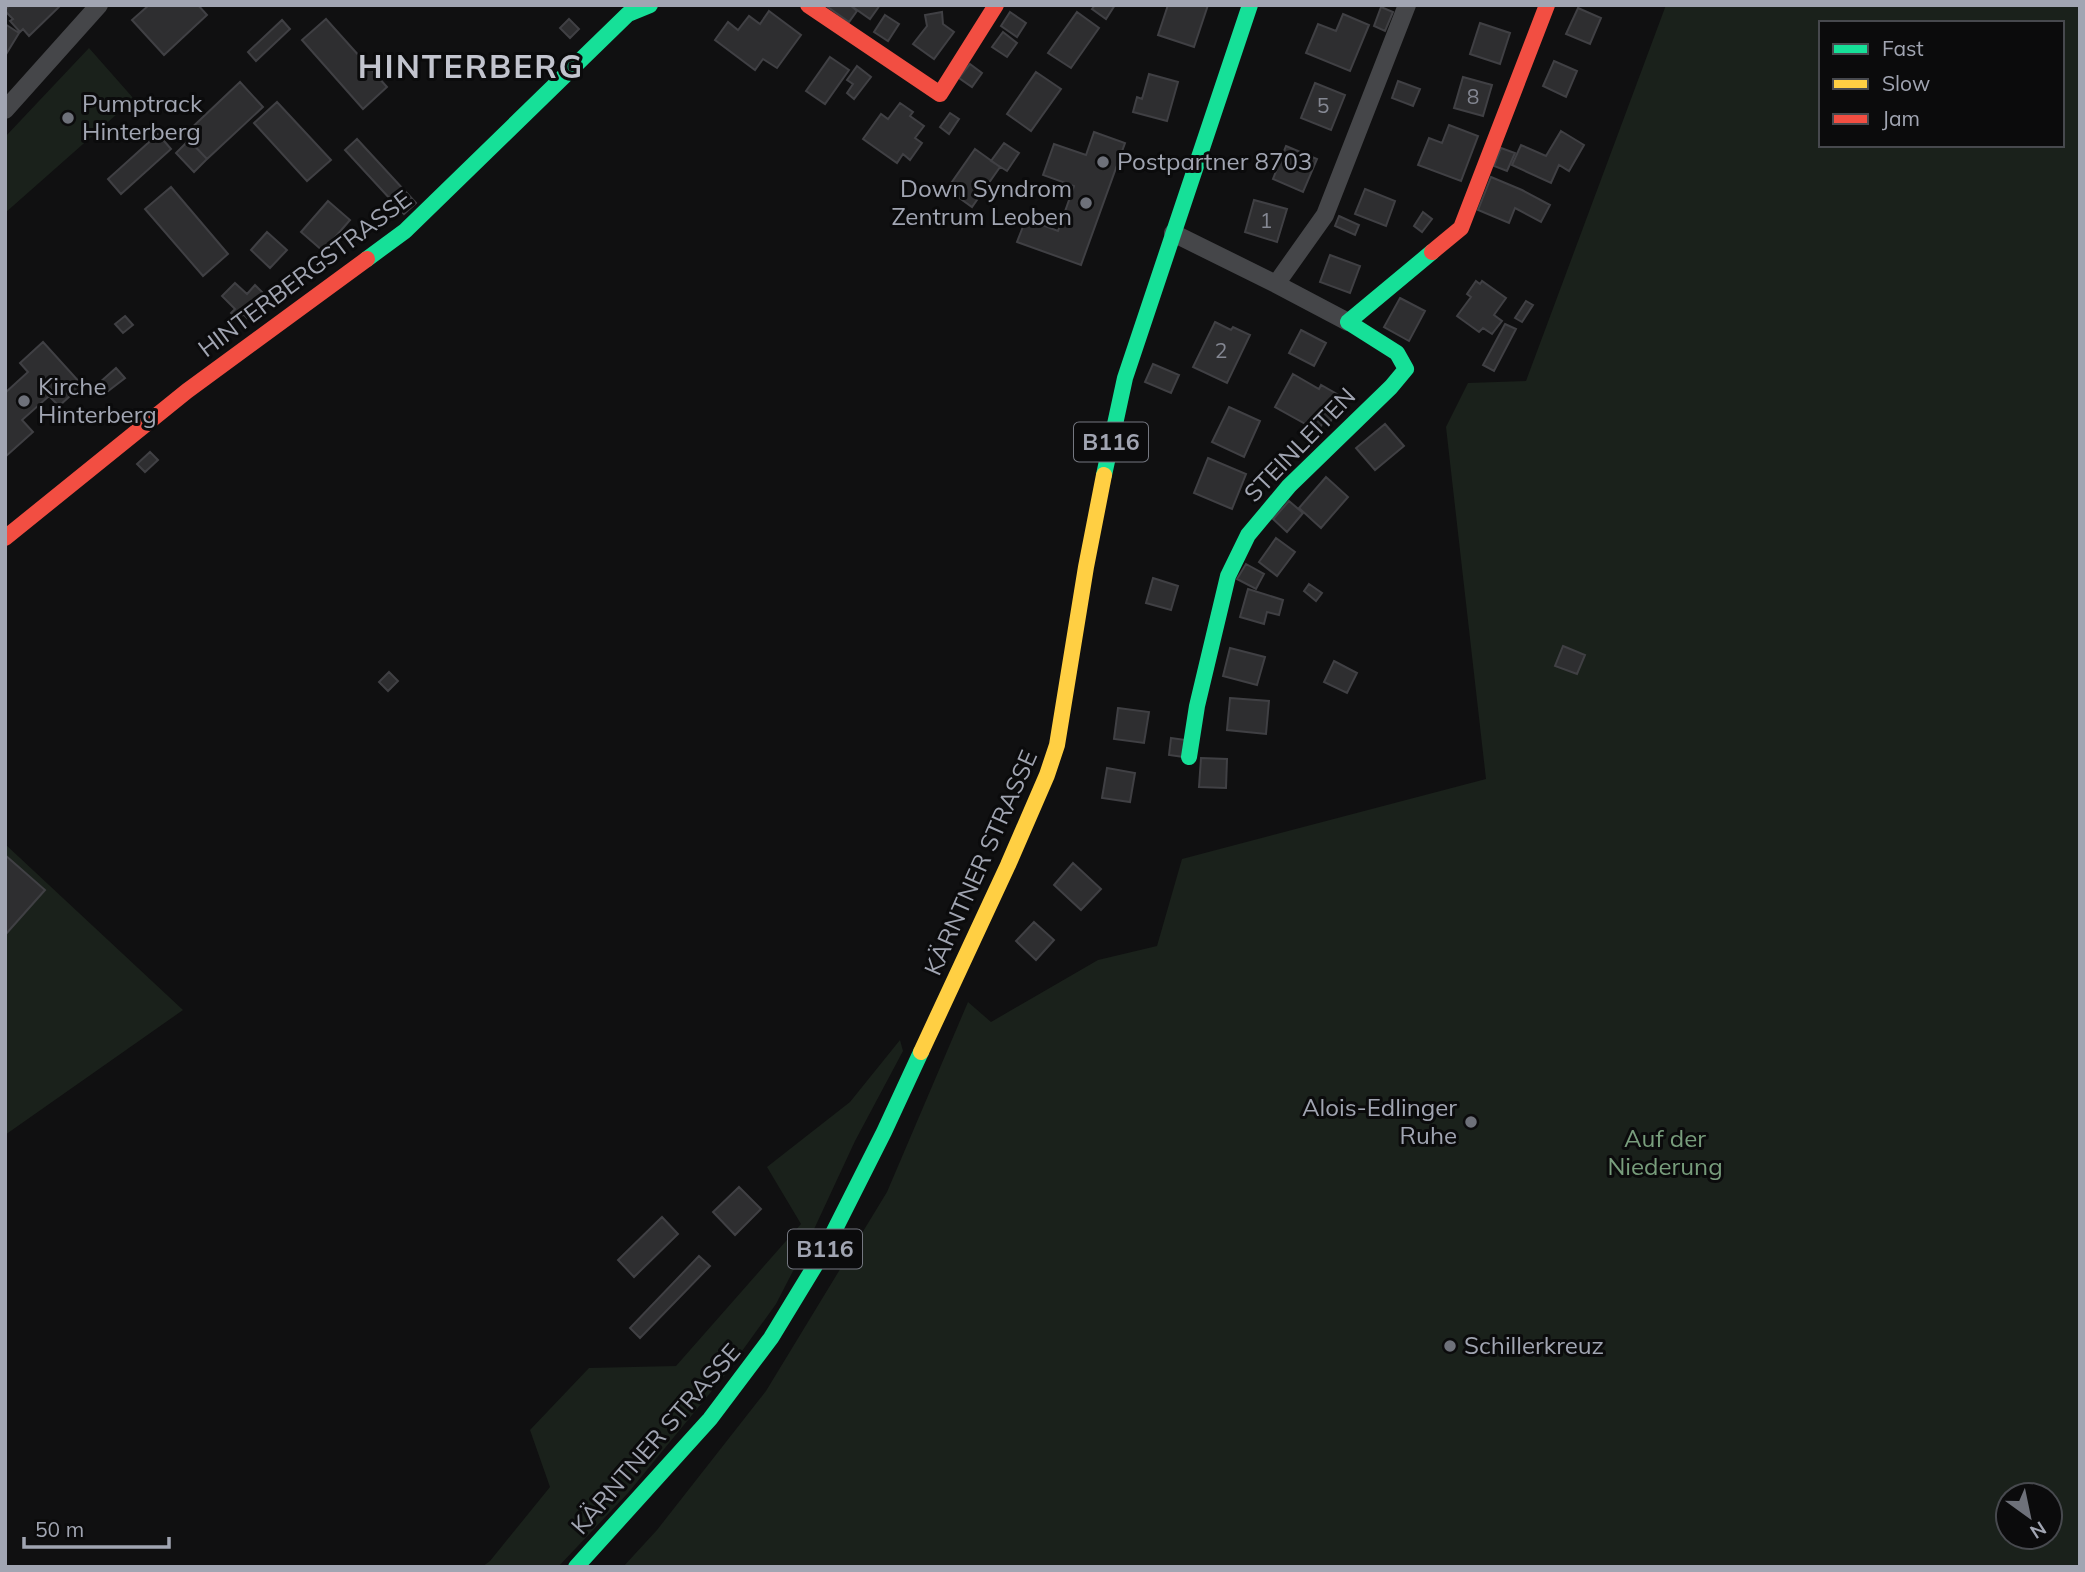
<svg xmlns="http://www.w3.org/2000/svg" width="2085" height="1572" font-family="Mulish,sans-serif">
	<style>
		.green { fill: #1a211b; fill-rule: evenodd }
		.building { fill: #2e2e30; stroke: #404044; stroke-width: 2 }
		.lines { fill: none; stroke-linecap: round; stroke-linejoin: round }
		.street { stroke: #454649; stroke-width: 18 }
		.fast { stroke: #16e098; stroke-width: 16 }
		.slow { stroke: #ffcf43; stroke-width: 16 }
		.jam { stroke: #f24e42; stroke-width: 16 }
		.poi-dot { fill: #6e717a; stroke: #0b0b0c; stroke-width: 2.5 }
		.labels { text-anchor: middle; stroke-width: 6; stroke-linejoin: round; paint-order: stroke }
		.number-label { font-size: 21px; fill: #848792 }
		.shield { fill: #0b0b0c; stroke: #747780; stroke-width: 2 }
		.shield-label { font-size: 23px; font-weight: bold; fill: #a1a5b2 }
		.poi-label { font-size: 24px; fill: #a1a5b2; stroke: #0b0b0c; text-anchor: start }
		.street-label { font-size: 24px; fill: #a1a5b2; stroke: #0b0b0c }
		.park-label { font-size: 24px; fill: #789d7c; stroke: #0b0b0c }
		.district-label { font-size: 32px; font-weight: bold; letter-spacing: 2px; fill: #c2c4ce; stroke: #0b0b0c }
	</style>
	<rect width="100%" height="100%" fill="#101011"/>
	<path class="green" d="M 1666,5 L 2080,5 L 2080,1567 L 623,1567 L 657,1530 L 766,1391 L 887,1192 L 968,1002 L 991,1022 L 1098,960 L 1157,946 L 1182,859 L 1486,779 L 1446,427 L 1468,383 L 1526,381 ZM 1821,23 L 2062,23 L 2062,145 L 1821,145 ZM 2008,1495 L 2050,1495 L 2050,1537 L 2008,1537 Z
		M 89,48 L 134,99 L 5,213 L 5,137 Z
		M 5,844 L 183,1010 L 5,1135 Z
		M 900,1040 L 903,1051 L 855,1141 L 809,1240 L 776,1304 L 724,1376 L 628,1493 L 558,1567 L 482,1567 L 490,1561 L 550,1487 L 530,1430 L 589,1368 L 676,1366 L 801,1224 L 767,1167 L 850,1102 Z"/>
	<path class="building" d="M 9,5 L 61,5 L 29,36 L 23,29 L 20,32 L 10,21 L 13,19 L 5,11 Z
		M 149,5 L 198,5 L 207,15 L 164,55 L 132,20 Z
		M 825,5 L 850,5 L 857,11 L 849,22 Z
		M 850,5 L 880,5 L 870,19 Z
		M 1095,5 L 1115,5 L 1106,19 L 1092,9 Z
		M 1168,5 L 1208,5 L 1194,47 L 1158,35 Z
		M 1381,7 L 1393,12 L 1385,31 L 1374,26 Z
		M 1578,8 L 1601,18 L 1590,44 L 1566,34 Z
		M 769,11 L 801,35 L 777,68 L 763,59 L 755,70 L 715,40 L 728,22 L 738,30 L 749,16 L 760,24 Z
		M 942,12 L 943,24 L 954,32 L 934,59 L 913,44 L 927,26 L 925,15 Z
		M 1010,12 L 1026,23 L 1017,37 L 1001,26 Z
		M 1077,12 L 1099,28 L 1071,68 L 1048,53 Z
		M 1343,14 L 1369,25 L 1350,71 L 1306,53 L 1318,24 L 1336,31 Z
		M 885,15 L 899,24 L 888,41 L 874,32 Z
		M 326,19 L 387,87 L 363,109 L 302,40 Z
		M 569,19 L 579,29 L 570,38 L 560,28 Z
		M 282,20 L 290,29 L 256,61 L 248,52 Z
		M 1480,23 L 1510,33 L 1500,64 L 1470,54 Z
		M 5,24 L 19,33 L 5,56 Z
		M 1003,32 L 1017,43 L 1007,57 L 992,47 Z
		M 830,57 L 849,70 L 825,104 L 806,91 Z
		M 1554,61 L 1577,71 L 1566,97 L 1543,86 Z
		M 970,64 L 982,73 L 972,87 L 959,78 Z
		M 857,66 L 871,77 L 854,99 L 847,93 L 853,84 L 847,80 Z
		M 1036,72 L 1061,89 L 1031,131 L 1007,114 Z
		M 1149,74 L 1178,82 L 1167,121 L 1133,112 L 1137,97 L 1142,99 Z
		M 1463,77 L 1492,85 L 1483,116 L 1454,108 Z
		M 1398,81 L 1420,89 L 1413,106 L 1392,98 Z
		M 240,82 L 263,107 L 207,159 L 184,135 Z
		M 1315,83 L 1345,95 L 1331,130 L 1301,118 Z
		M 277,102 L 331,160 L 307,181 L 254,123 Z
		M 900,103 L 913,112 L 910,116 L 924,126 L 915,138 L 922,143 L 910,160 L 903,154 L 897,163 L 863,139 L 881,114 L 888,119 Z
		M 950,113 L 959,119 L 949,134 L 940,127 Z
		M 1449,125 L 1478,136 L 1461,181 L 1418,165 L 1429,138 L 1442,143 Z
		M 1561,131 L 1584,145 L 1569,171 L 1559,165 L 1551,183 L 1512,165 L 1521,145 L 1546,156 Z
		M 1094,132 L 1125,143 L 1081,265 L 1017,242 L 1026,219 L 1058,231 L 1074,186 L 1043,175 L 1054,144 L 1086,155 Z
		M 158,134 L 171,149 L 121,194 L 108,179 Z
		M 357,139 L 416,203 L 404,214 L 345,150 Z
		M 189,140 L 207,159 L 194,172 L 176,153 Z
		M 1004,143 L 1019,153 L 1007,171 L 991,161 Z
		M 1286,146 L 1317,159 L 1303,192 L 1273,179 Z
		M 1501,148 L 1515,153 L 1507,171 L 1494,166 Z
		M 975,149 L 1000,167 L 972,207 L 947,189 Z
		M 1491,177 L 1522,190 L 1550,205 L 1541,222 L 1515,208 L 1509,223 L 1478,210 Z
		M 171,187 L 228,254 L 203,276 L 145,209 Z
		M 1365,189 L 1395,201 L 1386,226 L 1355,214 Z
		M 1254,200 L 1287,209 L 1277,242 L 1245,232 Z
		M 328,201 L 350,220 L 323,251 L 301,232 Z
		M 1423,212 L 1432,219 L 1422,232 L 1414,226 Z
		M 1339,216 L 1359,225 L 1355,235 L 1335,226 Z
		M 267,232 L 287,250 L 270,268 L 251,250 Z
		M 1330,255 L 1360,266 L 1350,293 L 1320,282 Z
		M 1476,281 L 1480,284 L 1482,281 L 1506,298 L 1494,315 L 1502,321 L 1492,334 L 1483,328 L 1479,332 L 1457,316 L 1471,297 L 1467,294 Z
		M 235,283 L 247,294 L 255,285 L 267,297 L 247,318 L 243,314 L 238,320 L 231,313 L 235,309 L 222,296 Z
		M 1400,298 L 1425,311 L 1409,341 L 1384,327 Z
		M 1526,301 L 1533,305 L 1522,322 L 1515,318 Z
		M 125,316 L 133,325 L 123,333 L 115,324 Z
		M 1215,322 L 1231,330 L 1233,327 L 1250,335 L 1227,383 L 1193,367 Z
		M 1505,324 L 1516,329 L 1494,371 L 1483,365 Z
		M 1301,330 L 1326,343 L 1314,366 L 1289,353 Z
		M 43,342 L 82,385 L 59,406 L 49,396 L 22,420 L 33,432 L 5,457 L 5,393 L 28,372 L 20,363 Z
		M 1153,364 L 1179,375 L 1171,393 L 1145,382 Z
		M 116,368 L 125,378 L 107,392 L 99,383 Z
		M 1293,374 L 1319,389 L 1321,385 L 1344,398 L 1330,422 L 1325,419 L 1318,431 L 1275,407 Z
		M 1229,407 L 1260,421 L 1244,457 L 1212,442 Z
		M 1385,424 L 1404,446 L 1375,470 L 1356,448 Z
		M 150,452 L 158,460 L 145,472 L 137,464 Z
		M 1208,458 L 1246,474 L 1232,509 L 1194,493 Z
		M 1326,477 L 1348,497 L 1321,528 L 1299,508 Z
		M 1289,501 L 1303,513 L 1287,532 L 1273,519 Z
		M 1276,538 L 1295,552 L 1277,576 L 1259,562 Z
		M 1246,564 L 1264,574 L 1256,589 L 1237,579 Z
		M 1153,578 L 1178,586 L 1171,610 L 1146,603 Z
		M 1309,584 L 1322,593 L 1316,601 L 1304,591 Z
		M 1248,589 L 1283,600 L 1279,615 L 1267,612 L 1264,624 L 1240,617 Z
		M 1563,646 L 1585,655 L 1577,674 L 1555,666 Z
		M 1230,648 L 1265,657 L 1257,685 L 1223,676 Z
		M 1334,661 L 1357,673 L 1347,693 L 1324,682 Z
		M 389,672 L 398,681 L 388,691 L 379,682 Z
		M 1230,698 L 1269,701 L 1266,734 L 1227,730 Z
		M 1118,708 L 1149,712 L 1144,743 L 1114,739 Z
		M 1171,738 L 1186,740 L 1184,757 L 1169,755 Z
		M 1201,758 L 1227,759 L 1226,788 L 1199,787 Z
		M 1107,768 L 1135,773 L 1130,802 L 1102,798 Z
		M 5,855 L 45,890 L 5,935 Z
		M 1073,863 L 1101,889 L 1081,910 L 1054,885 Z
		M 1034,922 L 1054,940 L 1036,960 L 1016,941 Z
		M 739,1187 L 761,1209 L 735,1235 L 713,1212 Z
		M 662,1217 L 678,1234 L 634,1277 L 618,1260 Z
		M 699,1256 L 710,1266 L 640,1338 L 630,1328 Z"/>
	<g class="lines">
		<path class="street" d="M 5,110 L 99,5
			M 1173,233 L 1276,284 L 1348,322
			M 1276,284 L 1325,215 L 1407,5"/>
		<path class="fast" d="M 367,259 L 405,231 L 628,14 L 650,5
			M 1104,475 L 1125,378 L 1250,5
			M 1189,757 L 1197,706 L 1228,576 L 1248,535 L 1289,486 L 1391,387 L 1406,369 L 1397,353 L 1348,322 L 1432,252
			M 576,1567 L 710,1419 L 771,1338 L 824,1251 L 884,1132 L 921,1052"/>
		<path class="slow" d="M 921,1052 L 1008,865 L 1047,775 L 1057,745 L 1086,567 L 1104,475"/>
		<path class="jam" d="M 808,5 L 940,94 L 996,5
			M 1432,252 L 1461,228 L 1547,5
			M 5,538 L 187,391 L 367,259"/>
	</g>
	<g class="poi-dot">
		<circle cx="68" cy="118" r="7"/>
		<circle cx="1103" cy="162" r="7"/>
		<circle cx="1086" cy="203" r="7"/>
		<circle cx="24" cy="401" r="7"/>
		<circle cx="1471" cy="1122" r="7"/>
		<circle cx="1450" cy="1346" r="7"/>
	</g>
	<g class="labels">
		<g class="number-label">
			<text x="1473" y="104">8</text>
			<text x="1323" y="113">5</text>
			<text x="1266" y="228">1</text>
			<text x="1221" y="358">2</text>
		</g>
		<g class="shield">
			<rect x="1074" y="422.5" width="74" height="39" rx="5"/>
			<rect x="788" y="1229.5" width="74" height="39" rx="5"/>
		</g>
		<g class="shield-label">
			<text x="1111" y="450">B116</text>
			<text x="825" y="1257">B116</text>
		</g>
		<g class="poi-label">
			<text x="82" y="112">Pumptrack<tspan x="82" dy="28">Hinterberg</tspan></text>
			<text x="1117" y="170">Postpartner 8703</text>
			<text x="1072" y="197" text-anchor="end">Down Syndrom<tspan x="1072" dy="28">Zentrum Leoben</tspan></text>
			<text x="38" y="395">Kirche<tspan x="38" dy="28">Hinterberg</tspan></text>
			<text x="1457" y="1116" text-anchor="end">Alois-Edlinger<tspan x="1457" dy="28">Ruhe</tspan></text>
			<text x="1464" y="1354">Schillerkreuz</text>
		</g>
		<g class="street-label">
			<text transform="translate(305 274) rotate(-37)" y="8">HINTERBERGSTRASSE</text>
			<text transform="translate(1300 445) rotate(-46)" y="8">STEINLEITEN</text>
			<text transform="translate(981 863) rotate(-66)" y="8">KÄRNTNER STRASSE</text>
			<text transform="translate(656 1439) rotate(-49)" y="8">KÄRNTNER STRASSE</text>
		</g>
		<g class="park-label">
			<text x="1665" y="1147">Auf der<tspan x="1665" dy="28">Niederung</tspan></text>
		</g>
		<g class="district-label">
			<text x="471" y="78">HINTERBERG</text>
		</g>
	</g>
	<rect width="2085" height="1572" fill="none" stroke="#a1a5b2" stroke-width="14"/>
	<rect x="1819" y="21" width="245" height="126" fill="#0b0b0c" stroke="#47494e" stroke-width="2"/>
	<rect x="1833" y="44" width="35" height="10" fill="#16e098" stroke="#47494e" stroke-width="2"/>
	<text x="1882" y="56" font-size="21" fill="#a1a5b2">Fast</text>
	<rect x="1833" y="79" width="35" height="10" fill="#ffcf43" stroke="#47494e" stroke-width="2"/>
	<text x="1882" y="91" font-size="21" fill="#a1a5b2">Slow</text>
	<rect x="1833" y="114" width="35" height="10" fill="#f24e42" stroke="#47494e" stroke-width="2"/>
	<text x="1882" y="126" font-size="21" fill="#a1a5b2">Jam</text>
	<g transform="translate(2029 1516) rotate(147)"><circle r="33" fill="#0b0b0c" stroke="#47494e" stroke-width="2"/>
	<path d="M0-5L12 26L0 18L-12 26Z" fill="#6e717a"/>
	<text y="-10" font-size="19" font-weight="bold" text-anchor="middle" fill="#a1a5b2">N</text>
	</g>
	<path d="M24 1537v10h145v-10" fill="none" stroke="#a1a5b2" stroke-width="3.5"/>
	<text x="35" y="1537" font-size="21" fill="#a1a5b2" stroke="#0b0b0c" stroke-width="5" paint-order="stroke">50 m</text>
</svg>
